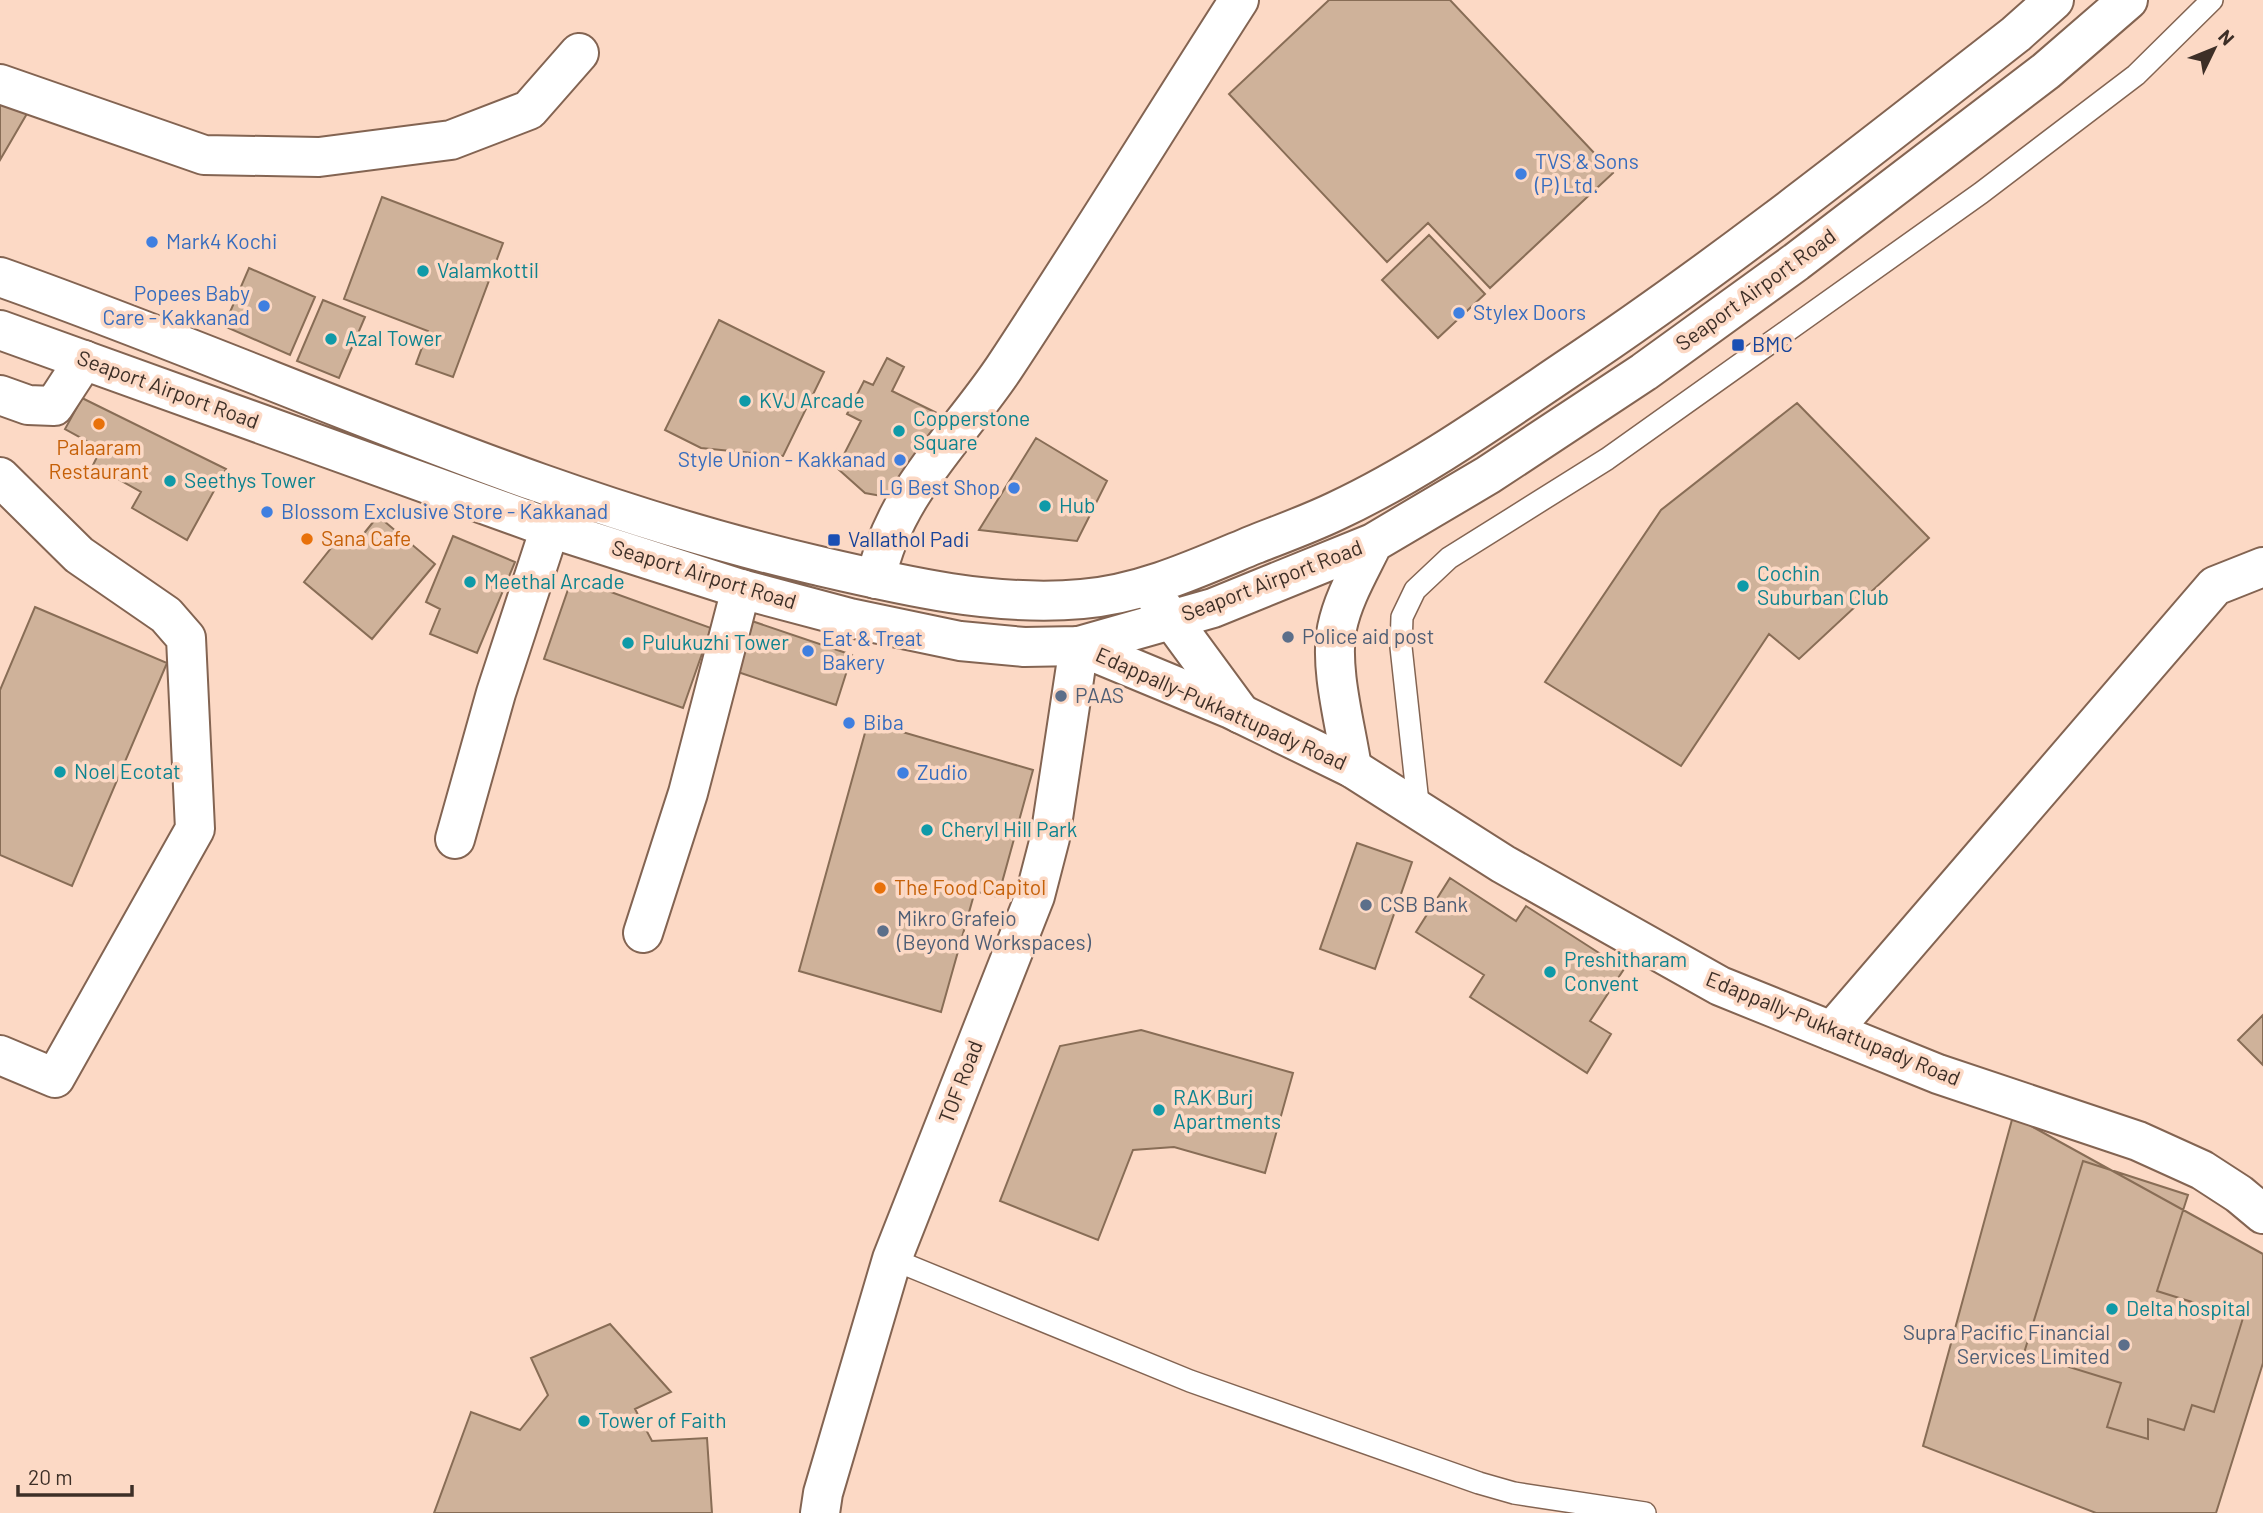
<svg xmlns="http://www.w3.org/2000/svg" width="2263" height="1513" font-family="Barlow,sans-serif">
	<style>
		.building { fill: #cfb29a; stroke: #886d56; stroke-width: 2 }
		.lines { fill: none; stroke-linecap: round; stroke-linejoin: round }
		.service-casing { stroke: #836452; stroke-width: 24 }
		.minor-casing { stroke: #836452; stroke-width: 42 }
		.secondary-casing { stroke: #836452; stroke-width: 42 }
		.primary-casing { stroke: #836452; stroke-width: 42 }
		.service { stroke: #fff; stroke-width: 21 }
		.minor { stroke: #fff; stroke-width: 38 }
		.secondary { stroke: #fff; stroke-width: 38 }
		.primary { stroke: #fff; stroke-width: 38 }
		.shop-dot { fill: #3f7fe0; stroke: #fcd9c5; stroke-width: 2.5 }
		.culture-dot { fill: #0f9aa8; stroke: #fcd9c5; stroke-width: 2.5 }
		.transit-dot { fill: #1a4fb4; stroke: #fcd9c5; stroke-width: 2.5 }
		.food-dot { fill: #e8710a; stroke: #fcd9c5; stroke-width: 2.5 }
		.service-dot { fill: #5c6f8a; stroke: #fcd9c5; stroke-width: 2.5 }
		.labels { text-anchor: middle; stroke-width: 7; stroke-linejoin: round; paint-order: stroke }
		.shop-label { font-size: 21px; fill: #366cbe; stroke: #fcd9c5; text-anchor: start }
		.culture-label { font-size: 21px; fill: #0d838f; stroke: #fcd9c5; text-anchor: start }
		.street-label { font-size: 21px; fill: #3d2f27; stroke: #fcd9c5 }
		.transit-label { font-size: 21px; fill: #164399; stroke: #fcd9c5; text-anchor: start }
		.food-label { font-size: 21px; fill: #c56008; stroke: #fcd9c5; text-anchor: start }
		.service-label { font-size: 21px; fill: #4e5e75; stroke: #fcd9c5; text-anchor: start }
	</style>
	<rect width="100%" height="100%" fill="#fcd9c5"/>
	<path class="building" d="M 1329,0 L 1450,0 L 1613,173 L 1490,288 L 1428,223 L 1387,262 L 1229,94 Z
		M 0,94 L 32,105 L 0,160 Z
		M 382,197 L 503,243 L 453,377 L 416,364 L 428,331 L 344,299 Z
		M 1429,235 L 1485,294 L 1438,338 L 1382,280 Z
		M 249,268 L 315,297 L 290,355 L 224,326 Z
		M 323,300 L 365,317 L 339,378 L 297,361 Z
		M 719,320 L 824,372 L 783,456 L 701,448 L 665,430 Z
		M 887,358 L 904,367 L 892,391 L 949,419 L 898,499 L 865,493 L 837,468 L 861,421 L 847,414 L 864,381 L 873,385 Z
		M 82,398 L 226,469 L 187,540 L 132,508 L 141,492 L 93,465 L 101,449 L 65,429 Z
		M 1797,403 L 1929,538 L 1799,659 L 1769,634 L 1681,766 L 1545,682 L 1661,510 Z
		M 1036,438 L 1107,481 L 1077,541 L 979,530 Z
		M 378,516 L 435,564 L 372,639 L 304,582 L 340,537 L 353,547 Z
		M 453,536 L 515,562 L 477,653 L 430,634 L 440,609 L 426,602 Z
		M 572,578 L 711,628 L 683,708 L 544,659 Z
		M 35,607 L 167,663 L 72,886 L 0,855 L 0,690 Z
		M 746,619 L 852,655 L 836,705 L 729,669 Z
		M 868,722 L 1033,770 L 998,897 L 975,891 L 941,1012 L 799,971 Z
		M 1357,843 L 1412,862 L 1375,969 L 1320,949 Z
		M 1450,878 L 1516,921 L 1526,906 L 1624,969 L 1590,1021 L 1611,1034 L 1587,1073 L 1470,997 L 1484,975 L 1416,932 Z
		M 2263,1015 L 2263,1065 L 2238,1040 Z
		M 1141,1030 L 1293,1073 L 1265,1173 L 1174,1147 L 1133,1150 L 1098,1240 L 1000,1201 L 1060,1046 Z
		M 2013,1116 L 2263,1254 L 2263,1363 L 2216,1513 L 2096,1513 L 1923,1446 Z
		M 2083,1161 L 2188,1195 L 2157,1291 L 2243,1318 L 2214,1412 L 2192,1405 L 2184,1430 L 2148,1419 L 2148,1439 L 2107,1427 L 2121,1383 L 2024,1353 Z
		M 610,1324 L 671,1392 L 635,1409 L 652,1441 L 707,1438 L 712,1513 L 434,1513 L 471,1412 L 520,1430 L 548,1395 L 531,1358 Z"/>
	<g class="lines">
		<defs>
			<path id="service" d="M 1419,812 L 1401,647 L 1402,617 L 1415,590 L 1449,558 L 1607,459 L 1981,193 L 2136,75 L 2212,0
				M 892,1259 L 1190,1381 L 1479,1483 L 1514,1493 L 1645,1513"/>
			<path id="minor" d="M 0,84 L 204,155 L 319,157 L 451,140 L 529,110 L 579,53
				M 0,395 L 28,405 L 54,406 L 84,360
				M 0,477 L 79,555 L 166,615 L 186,638 L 195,829 L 55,1078 L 0,1055
				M 876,579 C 893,494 957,438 1004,368 C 1084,247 1160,123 1239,0
				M 455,839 L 496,693 L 550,528
				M 643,933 L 688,793 L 741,589
				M 1832,1031 L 2215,586 L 2263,567
				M 820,1513 L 823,1493 L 892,1259 L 1035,896 L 1050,838 L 1079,646"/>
			<path id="secondary" d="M 1079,646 L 1231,709 L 1352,768 L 1503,864 L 1720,986 L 1938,1074 L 2138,1141 L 2202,1170 L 2239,1194 L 2263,1214"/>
			<path id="primary" d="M 0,277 C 272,373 533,500 815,565 C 901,585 993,607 1082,599 C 1142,594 1198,568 1253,545 C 1281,534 1309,524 1336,511 C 1417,473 1492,420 1566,370 C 1722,266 1869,149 2016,34 L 2054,0
				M 0,330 L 550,528 L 741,589 L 850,618 L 960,641 L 1024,647 L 1079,646 L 1213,608 L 1373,543 L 1488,475 L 1644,372 L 1796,262 L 2046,71 L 2128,0
				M 1158,601 L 1241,714
				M 1352,768 C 1346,727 1329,668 1337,628 C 1343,598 1360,570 1373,543"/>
		</defs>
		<use href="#service" class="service-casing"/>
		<use href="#minor" class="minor-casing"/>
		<use href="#secondary" class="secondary-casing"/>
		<use href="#primary" class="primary-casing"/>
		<use href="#service" class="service"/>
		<use href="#minor" class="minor"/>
		<use href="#secondary" class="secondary"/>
		<use href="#primary" class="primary"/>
	</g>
	<g class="shop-dot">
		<circle cx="1521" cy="174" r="7"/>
		<circle cx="152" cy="242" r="7"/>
		<circle cx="264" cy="306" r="7"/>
		<circle cx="1459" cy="313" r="7"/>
		<circle cx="900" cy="460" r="7"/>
		<circle cx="1014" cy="488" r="7"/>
		<circle cx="267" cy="512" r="7"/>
		<circle cx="808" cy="651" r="7"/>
		<circle cx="849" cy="723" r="7"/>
		<circle cx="903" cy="773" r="7"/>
	</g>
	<g class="culture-dot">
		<circle cx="423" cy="271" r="7"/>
		<circle cx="331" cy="339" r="7"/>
		<circle cx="745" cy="401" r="7"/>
		<circle cx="899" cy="431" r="7"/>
		<circle cx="170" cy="481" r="7"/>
		<circle cx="1045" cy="506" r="7"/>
		<circle cx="470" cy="582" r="7"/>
		<circle cx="1743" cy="586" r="7"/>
		<circle cx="628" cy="643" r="7"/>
		<circle cx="60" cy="772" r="7"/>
		<circle cx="927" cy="830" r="7"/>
		<circle cx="1550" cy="972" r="7"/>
		<circle cx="1159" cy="1110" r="7"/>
		<circle cx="2112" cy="1309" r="7"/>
		<circle cx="584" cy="1421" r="7"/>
	</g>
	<g class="transit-dot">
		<rect x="1731" y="338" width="14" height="14" rx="3.5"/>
		<rect x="827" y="533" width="14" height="14" rx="3.5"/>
	</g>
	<g class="food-dot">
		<circle cx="99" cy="424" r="7"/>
		<circle cx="307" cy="539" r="7"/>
		<circle cx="880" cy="888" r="7"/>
	</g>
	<g class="service-dot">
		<circle cx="1288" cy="637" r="7"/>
		<circle cx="1061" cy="696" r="7"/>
		<circle cx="1366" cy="905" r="7"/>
		<circle cx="883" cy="931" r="7"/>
		<circle cx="2124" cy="1345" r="7"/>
	</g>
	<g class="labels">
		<g class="shop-label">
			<text x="1535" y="169">TVS &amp; Sons<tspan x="1535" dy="24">(P) Ltd.</tspan></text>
			<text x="166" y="249">Mark4 Kochi</text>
			<text x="250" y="301" text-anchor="end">Popees Baby<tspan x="250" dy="24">Care - Kakkanad</tspan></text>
			<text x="1473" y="320">Stylex Doors</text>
			<text x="886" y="467" text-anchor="end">Style Union - Kakkanad</text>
			<text x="1000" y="495" text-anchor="end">LG Best Shop</text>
			<text x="281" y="519">Blossom Exclusive Store - Kakkanad</text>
			<text x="822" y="646">Eat &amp; Treat<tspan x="822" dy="24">Bakery</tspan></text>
			<text x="863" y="730">Biba</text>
			<text x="917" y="780">Zudio</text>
		</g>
		<g class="culture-label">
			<text x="437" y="278">Valamkottil</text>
			<text x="345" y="346">Azal Tower</text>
			<text x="759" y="408">KVJ Arcade</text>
			<text x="913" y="426">Copperstone<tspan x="913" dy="24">Square</tspan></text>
			<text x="184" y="488">Seethys Tower</text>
			<text x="1059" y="513">Hub</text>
			<text x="1757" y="581">Cochin<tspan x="1757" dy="24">Suburban Club</tspan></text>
			<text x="484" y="589">Meethal Arcade</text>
			<text x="642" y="650">Pulukuzhi Tower</text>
			<text x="74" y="779">Noel Ecotat</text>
			<text x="941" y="837">Cheryl Hill Park</text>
			<text x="1564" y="967">Preshitharam<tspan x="1564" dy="24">Convent</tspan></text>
			<text x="1173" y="1105">RAK Burj<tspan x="1173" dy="24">Apartments</tspan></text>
			<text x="2126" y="1316">Delta hospital</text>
			<text x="598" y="1428">Tower of Faith</text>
		</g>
		<g class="street-label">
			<text transform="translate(1756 290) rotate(-36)" y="7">Seaport Airport Road</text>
			<text transform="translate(168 390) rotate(20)" y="7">Seaport Airport Road</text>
			<text transform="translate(704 575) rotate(17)" y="7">Seaport Airport Road</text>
			<text transform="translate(1272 581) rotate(-21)" y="7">Seaport Airport Road</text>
			<text transform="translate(1221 709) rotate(24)" y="7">Edappally-Pukkattupady Road</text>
			<text transform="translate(1833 1029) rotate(22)" y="7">Edappally-Pukkattupady Road</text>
			<text transform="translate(961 1082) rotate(-69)" y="7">TOF Road</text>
		</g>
		<g class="transit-label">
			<text x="1752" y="352">BMC</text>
			<text x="848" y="547">Vallathol Padi</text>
		</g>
		<g class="food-label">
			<text x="99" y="455" text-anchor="middle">Palaaram<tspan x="99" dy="24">Restaurant</tspan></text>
			<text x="321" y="546">Sana Cafe</text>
			<text x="894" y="895">The Food Capitol</text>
		</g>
		<g class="service-label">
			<text x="1302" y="644">Police aid post</text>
			<text x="1075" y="703">PAAS</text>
			<text x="1380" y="912">CSB Bank</text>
			<text x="897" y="926">Mikro Grafeio<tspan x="897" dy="24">(Beyond Workspaces)</tspan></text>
			<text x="2110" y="1340" text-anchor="end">Supra Pacific Financial<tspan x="2110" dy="24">Services Limited</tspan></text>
		</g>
	</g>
	<g transform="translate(2214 49) rotate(47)" stroke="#fcd9c5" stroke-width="5" paint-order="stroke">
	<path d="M0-5L12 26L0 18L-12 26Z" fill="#3d2f27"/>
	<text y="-10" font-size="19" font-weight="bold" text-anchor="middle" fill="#3d2f27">N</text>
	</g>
	<path d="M18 1485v10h114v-10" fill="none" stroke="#3d2f27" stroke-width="3.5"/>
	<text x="28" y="1485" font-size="21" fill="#3d2f27" stroke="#fcd9c5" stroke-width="5" paint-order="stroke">20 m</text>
</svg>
